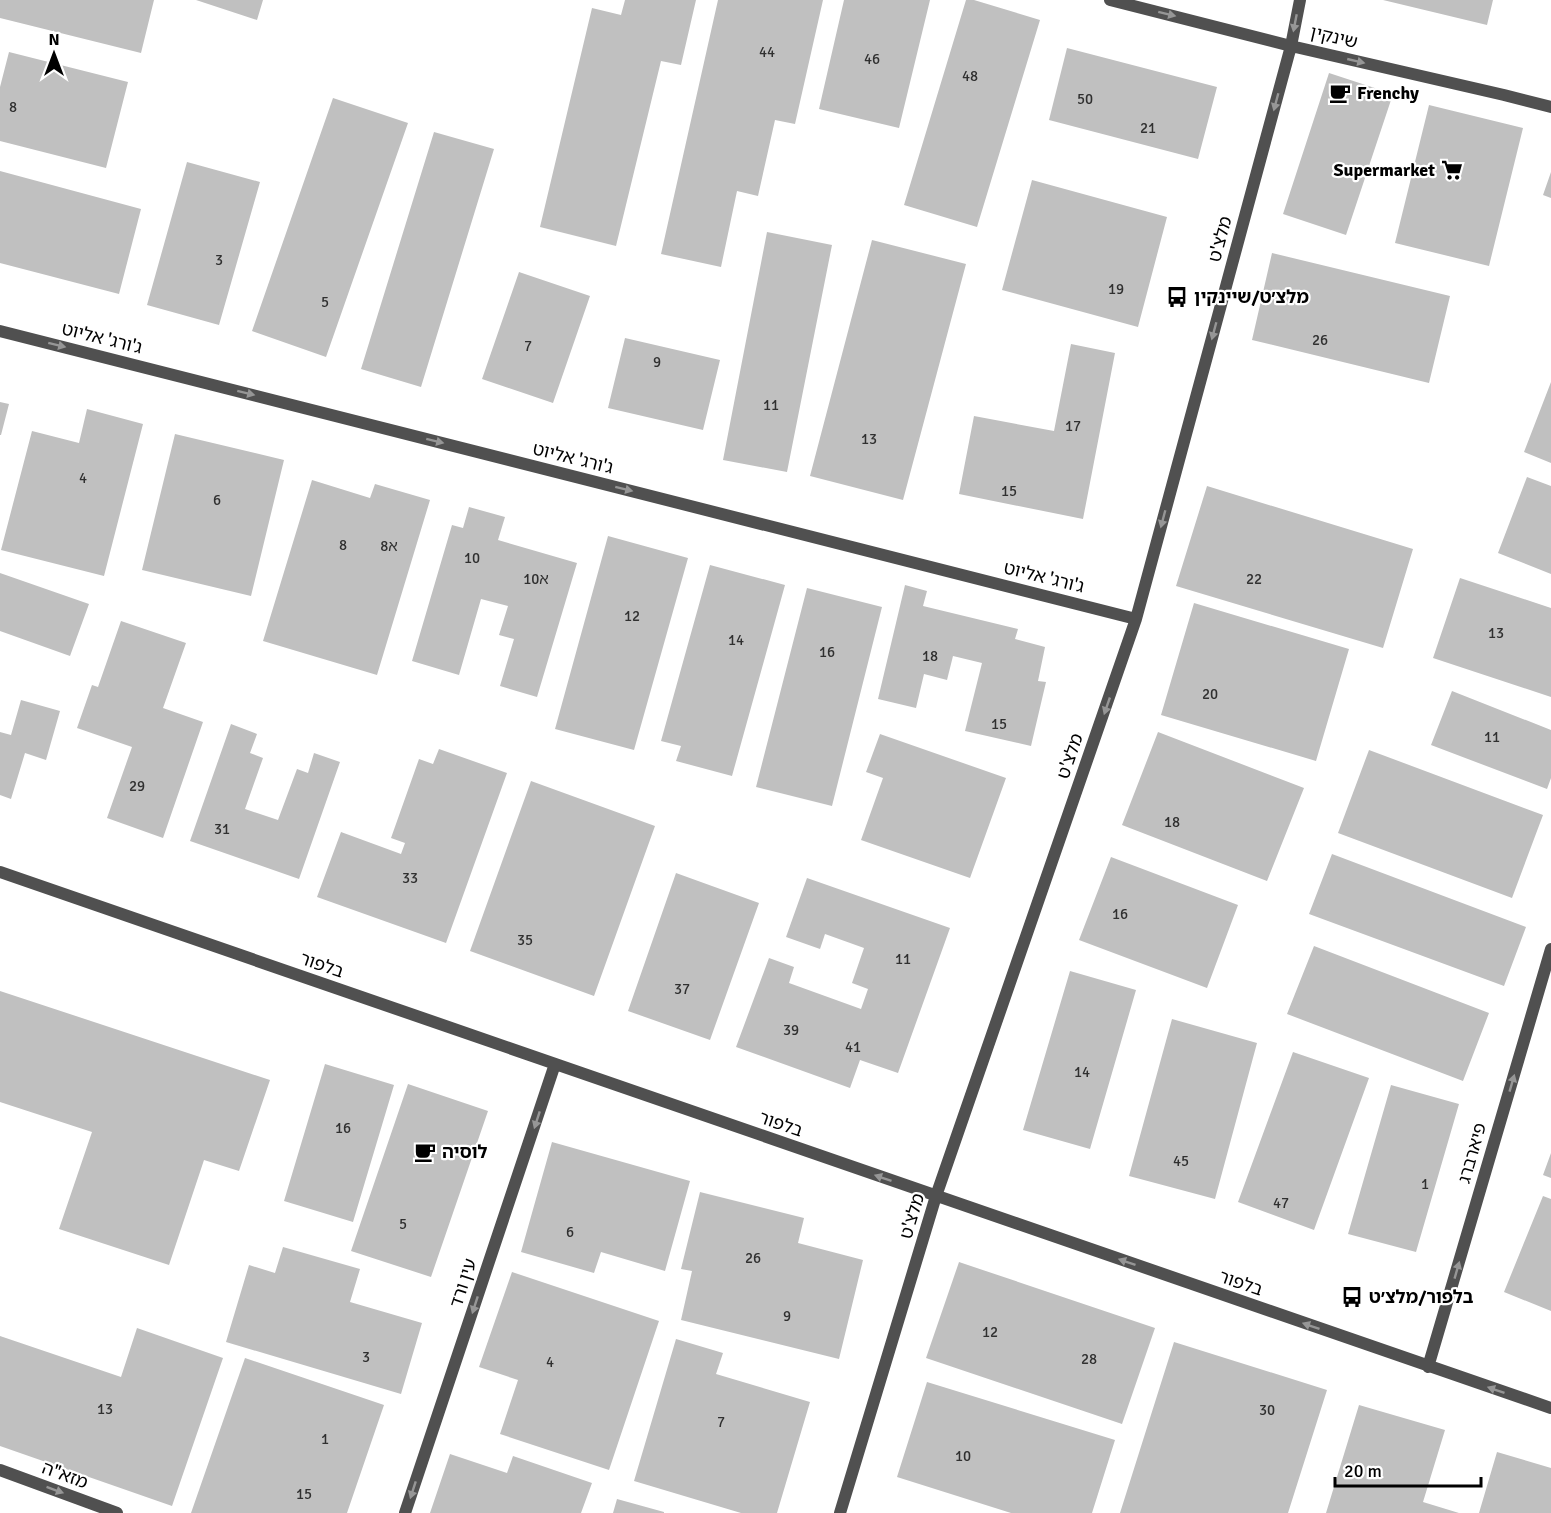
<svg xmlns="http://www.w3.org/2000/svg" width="1551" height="1513" font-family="Signika,'Noto Sans Hebrew',sans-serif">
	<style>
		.building { fill: #c0c0c0 }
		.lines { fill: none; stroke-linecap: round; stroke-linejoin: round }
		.minor { stroke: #505050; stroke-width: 12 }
		.oneway { fill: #969696 }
		.labels { text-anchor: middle; stroke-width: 4.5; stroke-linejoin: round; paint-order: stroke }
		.number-label { font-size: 15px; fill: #303030 }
		.street-label { font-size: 18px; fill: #000; stroke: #fff }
		.poi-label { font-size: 18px; font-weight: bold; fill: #000; stroke: #fff; text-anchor: start }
	</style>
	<rect width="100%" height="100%" fill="#fff"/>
	<path class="building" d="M 0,0 L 154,0 L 141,53 L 0,18 Z
		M 196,0 L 263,0 L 257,20 Z
		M 625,0 L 696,0 L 681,65 L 661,61 L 616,246 L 540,227 L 592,8 L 621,15 Z
		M 718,0 L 823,0 L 795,124 L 775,120 L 758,196 L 737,191 L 721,267 L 661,254 Z
		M 844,0 L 930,0 L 899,128 L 819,109 Z
		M 966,0 L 974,0 L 1040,20 L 977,227 L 904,205 Z
		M 1383,0 L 1493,0 L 1487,25 Z
		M 1067,48 L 1217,87 L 1198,159 L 1049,120 Z
		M 9,52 L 128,82 L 106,168 L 0,141 L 0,87 Z
		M 1329,73 L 1393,94 L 1346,235 L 1283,214 Z
		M 333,98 L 408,123 L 326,357 L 252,331 Z
		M 1429,105 L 1523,128 L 1489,266 L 1395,243 Z
		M 434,132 L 494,149 L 421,387 L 361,369 Z
		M 187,162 L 260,182 L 219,325 L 147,305 Z
		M 0,171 L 141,209 L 119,294 L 0,263 Z
		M 1551,172 L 1551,198 L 1543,195 Z
		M 1032,180 L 1167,217 L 1138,327 L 1002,290 Z
		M 767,232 L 832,245 L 787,472 L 723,460 Z
		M 872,240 L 966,264 L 903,500 L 810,476 Z
		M 1272,253 L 1450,296 L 1429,383 L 1252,340 Z
		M 519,272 L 590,296 L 553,403 L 482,379 Z
		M 625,338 L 720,360 L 703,430 L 608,408 Z
		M 1071,344 L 1115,353 L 1083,519 L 959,494 L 974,416 L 1054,431 Z
		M 1551,382 L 1551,463 L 1524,452 Z
		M 0,402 L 9,404 L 1,435 L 0,435 Z
		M 87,409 L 143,424 L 104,576 L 1,550 L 32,431 L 79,443 Z
		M 175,434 L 284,460 L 251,596 L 142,570 Z
		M 1527,477 L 1551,486 L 1551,574 L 1498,553 Z
		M 312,480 L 370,498 L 375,484 L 430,500 L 377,675 L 263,641 Z
		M 1207,486 L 1413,549 L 1383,648 L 1176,586 Z
		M 469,507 L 505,517 L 498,540 L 577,563 L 537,697 L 500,686 L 514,639 L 499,635 L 508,606 L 481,599 L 459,675 L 412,661 L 452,525 L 463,528 Z
		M 608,536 L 688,558 L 634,750 L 555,729 Z
		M 710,565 L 785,585 L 732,776 L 676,761 L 681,746 L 661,741 Z
		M 0,573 L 89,604 L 70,656 L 0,631 Z
		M 1460,578 L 1551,608 L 1551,697 L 1433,658 Z
		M 905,585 L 927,591 L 923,606 L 1018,629 L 1015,639 L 1045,647 L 1038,681 L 1046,682 L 1031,746 L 965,731 L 982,663 L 953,656 L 947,680 L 924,674 L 916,708 L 878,699 Z
		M 807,588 L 882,607 L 832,806 L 756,787 Z
		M 1194,603 L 1349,649 L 1316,761 L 1161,715 Z
		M 121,621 L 186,643 L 163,708 L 203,722 L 163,838 L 107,818 L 132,747 L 77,728 L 92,685 L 98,687 Z
		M 1452,691 L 1551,730 L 1551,778 L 1547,789 L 1431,745 Z
		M 21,700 L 60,711 L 46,760 L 25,753 L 11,799 L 0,795 L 0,732 L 11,735 Z
		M 231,724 L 257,734 L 250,753 L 263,758 L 245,809 L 278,820 L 297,769 L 308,773 L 314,753 L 340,762 L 299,879 L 190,841 Z
		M 1158,732 L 1304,788 L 1267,881 L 1122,825 Z
		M 880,734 L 1006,778 L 970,878 L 861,840 L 883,778 L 866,772 Z
		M 439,749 L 507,773 L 446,943 L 317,897 L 341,832 L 401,854 L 405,843 L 391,838 L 419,759 L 433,764 Z
		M 1369,750 L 1543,815 L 1512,898 L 1338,833 Z
		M 531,781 L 655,826 L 594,996 L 470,951 Z
		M 1332,854 L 1526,927 L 1504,986 L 1309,914 Z
		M 1111,857 L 1238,905 L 1207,988 L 1079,940 Z
		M 676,873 L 759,903 L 710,1040 L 628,1011 Z
		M 807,878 L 950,928 L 898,1073 L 860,1060 L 850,1088 L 736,1047 L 769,958 L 794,967 L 789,983 L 861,1009 L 868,989 L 852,983 L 864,948 L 825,934 L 820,949 L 786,937 Z
		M 1314,946 L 1489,1013 L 1463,1081 L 1287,1014 Z
		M 1070,971 L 1136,990 L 1090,1149 L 1023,1130 Z
		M 0,991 L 270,1080 L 239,1171 L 204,1160 L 169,1265 L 59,1229 L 92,1132 L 0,1102 Z
		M 1172,1019 L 1257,1043 L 1215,1199 L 1129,1176 Z
		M 1293,1052 L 1369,1078 L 1314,1230 L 1238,1202 Z
		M 325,1064 L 394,1085 L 353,1222 L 284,1201 Z
		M 408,1084 L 488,1111 L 431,1277 L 351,1251 Z
		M 1391,1085 L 1459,1104 L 1416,1252 L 1348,1234 Z
		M 552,1142 L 690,1181 L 665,1271 L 601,1252 L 594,1273 L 521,1252 Z
		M 1551,1153 L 1551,1178 L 1543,1175 Z
		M 700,1192 L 804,1218 L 798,1243 L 863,1260 L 839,1359 L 681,1320 L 692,1271 L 681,1269 Z
		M 1543,1196 L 1551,1199 L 1551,1311 L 1504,1292 Z
		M 283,1247 L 360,1269 L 350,1302 L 422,1323 L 401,1394 L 226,1342 L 249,1265 L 275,1273 Z
		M 959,1262 L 1155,1328 L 1122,1424 L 926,1358 Z
		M 512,1272 L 659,1321 L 609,1470 L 500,1434 L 518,1380 L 479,1367 Z
		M 137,1328 L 223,1358 L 172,1506 L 0,1446 L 0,1336 L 121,1377 Z
		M 676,1339 L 723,1353 L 716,1374 L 810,1402 L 777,1513 L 741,1513 L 634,1481 Z
		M 1174,1342 L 1327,1390 L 1288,1513 L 1120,1513 Z
		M 245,1358 L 384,1405 L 347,1513 L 191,1513 Z
		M 927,1382 L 1115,1440 L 1092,1513 L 1011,1513 L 897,1477 Z
		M 1359,1405 L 1445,1430 L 1423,1502 L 1459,1513 L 1326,1513 Z
		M 1497,1452 L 1551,1468 L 1551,1513 L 1479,1513 Z
		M 450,1454 L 507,1473 L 513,1456 L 592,1483 L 581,1513 L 430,1513 Z
		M 617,1499 L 664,1512 L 664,1513 L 613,1513 Z"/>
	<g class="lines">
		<path class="minor" d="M 1110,0 L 1291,46 L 1504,95 L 1551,107
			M 0,331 L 1136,619
			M 0,872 L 1551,1408
			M 1428,1367 L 1551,949
			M 0,1470 L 117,1513
			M 405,1513 L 555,1064
			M 840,1513 L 936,1196 L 1136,619 L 1291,46 L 1300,0"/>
	</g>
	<defs><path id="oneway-solid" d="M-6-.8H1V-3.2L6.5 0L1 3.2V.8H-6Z" transform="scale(1.5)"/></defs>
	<g class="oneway">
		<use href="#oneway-solid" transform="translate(1167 14) rotate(14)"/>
		<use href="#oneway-solid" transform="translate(1295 23) rotate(101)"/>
		<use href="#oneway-solid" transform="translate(1356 61) rotate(13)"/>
		<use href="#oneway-solid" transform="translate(1276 102) rotate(105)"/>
		<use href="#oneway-solid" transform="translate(1214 331) rotate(105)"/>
		<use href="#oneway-solid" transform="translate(57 345) rotate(14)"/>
		<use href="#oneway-solid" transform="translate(246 393) rotate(14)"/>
		<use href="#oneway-solid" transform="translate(435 441) rotate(14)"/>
		<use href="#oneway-solid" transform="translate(624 489) rotate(14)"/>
		<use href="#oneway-solid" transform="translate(1163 519) rotate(105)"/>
		<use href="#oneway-solid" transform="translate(1107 706) rotate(109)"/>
		<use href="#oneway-solid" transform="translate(1512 1083) rotate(-74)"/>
		<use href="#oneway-solid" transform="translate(537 1120) rotate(108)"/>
		<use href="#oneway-solid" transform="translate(883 1178) rotate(-161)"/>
		<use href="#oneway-solid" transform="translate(1127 1262) rotate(-161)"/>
		<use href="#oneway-solid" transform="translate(1457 1270) rotate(-74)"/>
		<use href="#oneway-solid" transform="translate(475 1305) rotate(108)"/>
		<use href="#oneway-solid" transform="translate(1311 1326) rotate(-161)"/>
		<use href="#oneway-solid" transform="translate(1496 1390) rotate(-161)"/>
		<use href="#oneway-solid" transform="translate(55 1490) rotate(20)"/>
		<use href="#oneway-solid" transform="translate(413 1490) rotate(108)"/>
	</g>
	<defs>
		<symbol id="cafe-bare" viewBox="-9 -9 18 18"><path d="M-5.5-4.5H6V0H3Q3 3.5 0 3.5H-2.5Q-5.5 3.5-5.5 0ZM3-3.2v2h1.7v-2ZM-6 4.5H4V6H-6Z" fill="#000" stroke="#fff" stroke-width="2.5" paint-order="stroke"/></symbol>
		<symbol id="supermarket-bare" viewBox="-9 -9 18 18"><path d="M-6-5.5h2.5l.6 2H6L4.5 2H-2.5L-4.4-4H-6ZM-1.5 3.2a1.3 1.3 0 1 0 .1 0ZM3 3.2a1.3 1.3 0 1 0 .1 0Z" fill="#000" stroke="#fff" stroke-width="2.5" paint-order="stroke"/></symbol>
		<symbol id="bus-bare" viewBox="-9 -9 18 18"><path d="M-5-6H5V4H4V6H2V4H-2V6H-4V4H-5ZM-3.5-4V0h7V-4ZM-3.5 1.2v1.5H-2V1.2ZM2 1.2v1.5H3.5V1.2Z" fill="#000" stroke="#fff" stroke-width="2.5" paint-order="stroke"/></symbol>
	</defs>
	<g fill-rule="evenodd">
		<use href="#cafe-bare" x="1325" y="78" width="30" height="30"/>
		<use href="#supermarket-bare" x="1437" y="155" width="30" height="30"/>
		<use href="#bus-bare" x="1162" y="282" width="30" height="30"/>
		<use href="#cafe-bare" x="410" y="1137" width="30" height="30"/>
		<use href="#bus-bare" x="1337" y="1282" width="30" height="30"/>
	</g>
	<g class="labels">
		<g class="number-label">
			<text x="767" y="57">44</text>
			<text x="872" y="64">46</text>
			<text x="970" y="81">48</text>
			<text x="1085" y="104">50</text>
			<text x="13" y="112">8</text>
			<text x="1148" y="133">21</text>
			<text x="219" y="265">3</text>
			<text x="1116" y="294">19</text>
			<text x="325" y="307">5</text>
			<text x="1320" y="345">26</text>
			<text x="528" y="351">7</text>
			<text x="657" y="367">9</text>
			<text x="771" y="410">11</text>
			<text x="1073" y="431">17</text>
			<text x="869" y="444">13</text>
			<text x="83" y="483">4</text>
			<text x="1009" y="496">15</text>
			<text x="217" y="505">6</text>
			<text x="343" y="550">8</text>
			<text x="389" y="551">8א</text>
			<text x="472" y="563">10</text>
			<text x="536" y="584">10א</text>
			<text x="1254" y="584">22</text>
			<text x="632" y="621">12</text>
			<text x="1496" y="638">13</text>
			<text x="736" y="645">14</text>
			<text x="827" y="657">16</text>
			<text x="930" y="661">18</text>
			<text x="1210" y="699">20</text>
			<text x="999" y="729">15</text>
			<text x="1492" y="742">11</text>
			<text x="137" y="791">29</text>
			<text x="1172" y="827">18</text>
			<text x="222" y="834">31</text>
			<text x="410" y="883">33</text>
			<text x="1120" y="919">16</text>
			<text x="525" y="945">35</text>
			<text x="903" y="964">11</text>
			<text x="682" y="994">37</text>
			<text x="791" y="1035">39</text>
			<text x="853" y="1052">41</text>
			<text x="1082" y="1077">14</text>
			<text x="343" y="1133">16</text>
			<text x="1181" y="1166">45</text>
			<text x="1425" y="1189">1</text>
			<text x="1281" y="1208">47</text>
			<text x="403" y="1229">5</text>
			<text x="570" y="1237">6</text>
			<text x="753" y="1263">26</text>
			<text x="787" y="1321">9</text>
			<text x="990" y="1337">12</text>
			<text x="366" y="1362">3</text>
			<text x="1089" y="1364">28</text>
			<text x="550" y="1367">4</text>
			<text x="105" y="1414">13</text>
			<text x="1267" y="1415">30</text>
			<text x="721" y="1427">7</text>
			<text x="325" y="1444">1</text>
			<text x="963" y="1461">10</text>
			<text x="304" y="1499">15</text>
		</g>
		<g class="street-label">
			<text transform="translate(1334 37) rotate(13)" y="6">שינקין</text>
			<text transform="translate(1220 239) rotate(-75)" y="6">מלצ'ט</text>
			<text transform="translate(102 338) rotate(14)" y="6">ג'ורג' אליוט</text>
			<text transform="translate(573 458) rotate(14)" y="6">ג'ורג' אליוט</text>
			<text transform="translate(1044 577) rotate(14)" y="6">ג'ורג' אליוט</text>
			<text transform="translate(1070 756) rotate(-71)" y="6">מלצ'ט</text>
			<text transform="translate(322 965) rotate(19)" y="6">בלפור</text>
			<text transform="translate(781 1124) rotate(19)" y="6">בלפור</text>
			<text transform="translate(1472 1153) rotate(-74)" y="6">פיארברג</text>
			<text transform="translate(912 1216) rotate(-73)" y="6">מלצ'ט</text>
			<text transform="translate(463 1283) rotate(-72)" y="6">עין ורד</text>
			<text transform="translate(1241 1283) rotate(19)" y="6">בלפור</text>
			<text transform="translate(65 1475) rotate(20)" y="6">מזא"ה</text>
		</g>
		<g class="poi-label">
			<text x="1357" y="99">Frenchy</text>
			<text x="1435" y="176" text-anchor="end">Supermarket</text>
			<text x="1194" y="303">מלצ׳ט/שיינקין</text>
			<text x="442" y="1158">לוסיה</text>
			<text x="1369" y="1303">בלפור/מלצ׳ט</text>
		</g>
	</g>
	<g transform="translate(54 54)" stroke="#ffffff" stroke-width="4.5" paint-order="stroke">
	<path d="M0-4.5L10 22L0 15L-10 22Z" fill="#000000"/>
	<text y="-9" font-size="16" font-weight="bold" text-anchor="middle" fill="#000000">N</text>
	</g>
	<path d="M1335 1477v9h146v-9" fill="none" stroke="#000000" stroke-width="3"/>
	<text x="1344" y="1477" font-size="18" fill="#000000" stroke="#ffffff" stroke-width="4.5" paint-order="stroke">20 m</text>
</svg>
